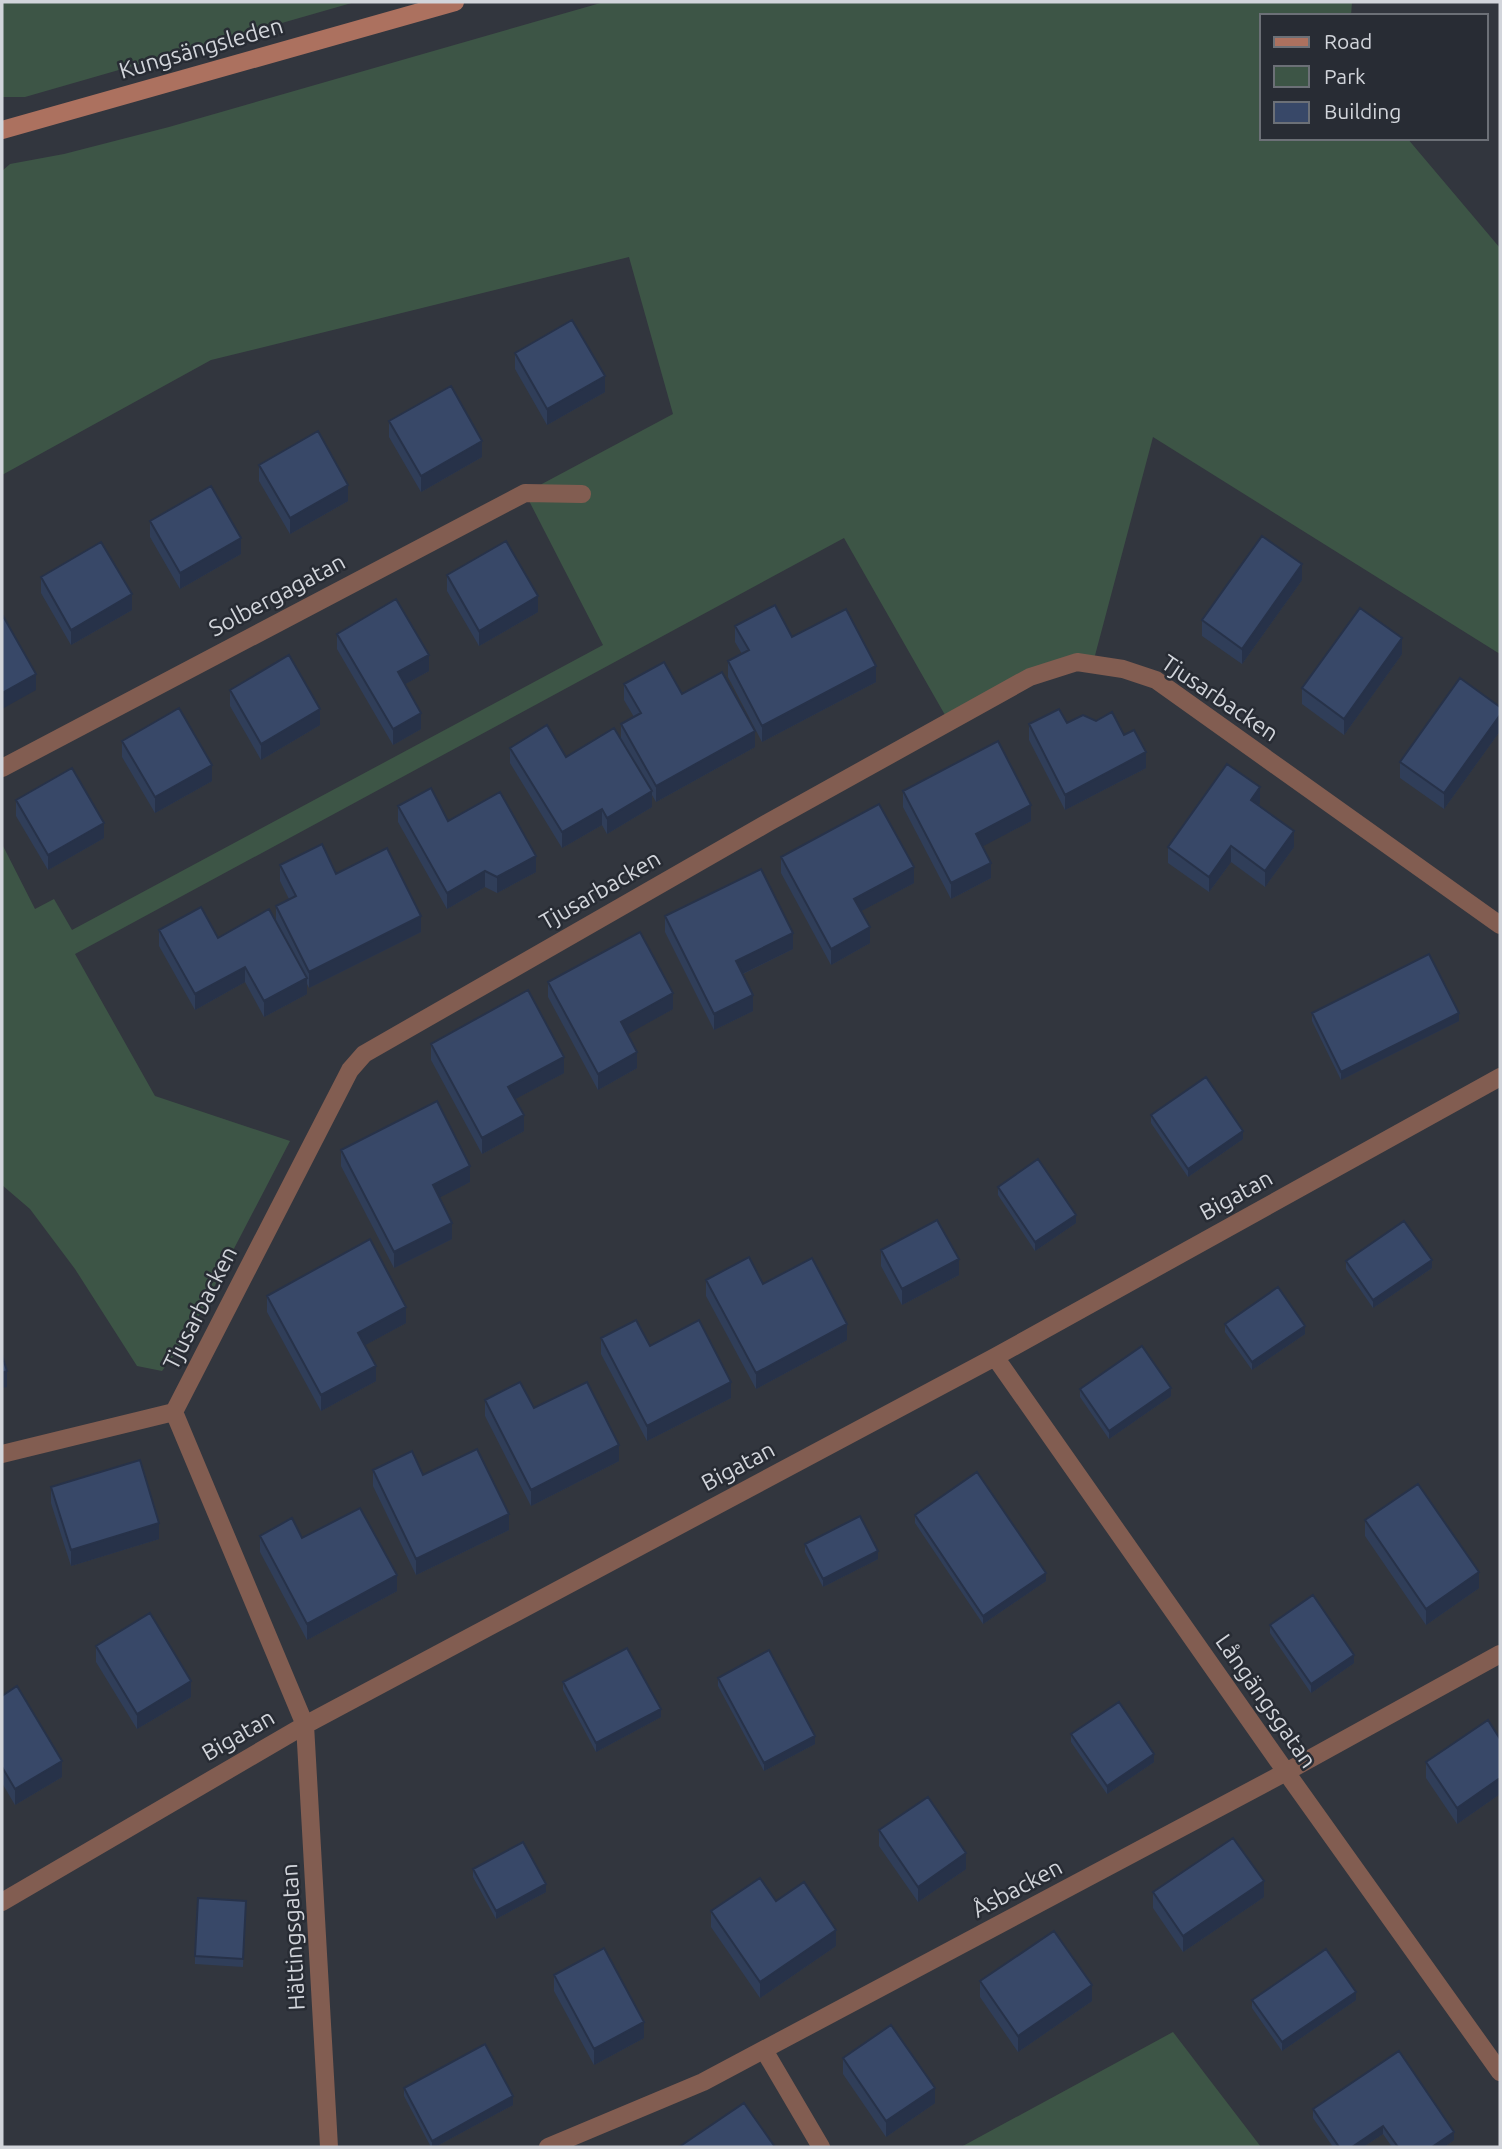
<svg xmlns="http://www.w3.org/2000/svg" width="1502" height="2149" font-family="Ubuntu,sans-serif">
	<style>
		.green { fill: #3d5546 }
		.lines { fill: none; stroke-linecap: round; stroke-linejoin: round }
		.street { stroke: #825d51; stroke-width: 18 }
		.secondary { stroke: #ac715f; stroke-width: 18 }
		.wall { fill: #303e59 }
		.shaded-wall { fill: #273249 }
		.building { fill: #384868; stroke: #273249; stroke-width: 2 }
		.labels { text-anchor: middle; stroke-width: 5; stroke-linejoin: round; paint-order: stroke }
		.street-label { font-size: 23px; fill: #d2d5db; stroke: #282c34 }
	</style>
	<rect width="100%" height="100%" fill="#32363e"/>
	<path class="green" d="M 2,2 L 355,2 L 25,97 L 2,97 Z
		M 604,2 L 1352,2 L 1351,16 L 1262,16 L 1262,138 L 1407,138 L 1500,248 L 1500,654 L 1153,437 L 1093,663 L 1077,662 L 949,722 L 844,538 L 75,954 L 155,1096 L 290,1141 L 188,1337 L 162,1371 L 137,1366 L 75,1269 L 30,1209 L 2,1185 L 2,844 L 35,909 L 54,899 L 72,930 L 603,645 L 525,493 L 673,414 L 629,257 L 211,360 L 2,475 L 2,171 L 10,164 L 64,154 L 169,127 Z
		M 1173,2032 L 1261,2147 L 961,2147 Z"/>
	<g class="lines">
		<path class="street" d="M 2,768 L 525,493 L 582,494
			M 995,1357 L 1286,1772 L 1500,2072
			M 174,1412 L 350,1070 L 364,1054 L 769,822 L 1030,677 L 1077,662 L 1123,669 L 1156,680 L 1500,925
			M 174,1412 L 305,1725 L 329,2147
			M 2,1454 L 174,1412
			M 2,1902 L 305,1725 L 995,1357 L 1500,1077
			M 764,2050 L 821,2147
			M 548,2147 L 703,2082 L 1286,1772 L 1500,1654"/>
		<path class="secondary" d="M 2,130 L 455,2"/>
	</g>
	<path class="wall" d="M 515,353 L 605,392 L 547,425 L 515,369 Z
		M 389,421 L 482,457 L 421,492 L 389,437 Z
		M 259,465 L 348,501 L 290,534 L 259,481 Z
		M 150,521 L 241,554 L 180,589 L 150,537 Z
		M 447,575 L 538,612 L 479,646 L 447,591 Z
		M 41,577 L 132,610 L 71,645 L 41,593 Z
		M 1302,580 L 1242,664 L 1202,636 L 1202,620 Z
		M 735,626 L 792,637 L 876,682 L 762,742 L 728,677 L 728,661 L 742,654 L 735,642 Z
		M 337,634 L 429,671 L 405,684 L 421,729 L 393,745 L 337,649 Z
		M 1402,654 L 1344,735 L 1302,704 L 1302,688 Z
		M 624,684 L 682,694 L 755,747 L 656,802 L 652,795 L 652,807 L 607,834 L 602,825 L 562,848 L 510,763 L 510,748 L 566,757 L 621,740 L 621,724 L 634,717 L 624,700 Z
		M 230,690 L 320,725 L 261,760 L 230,706 Z
		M 1500,707 L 1500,731 L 1444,809 L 1400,778 L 1400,762 Z
		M 1067,723 L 1124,735 L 1146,768 L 1065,810 L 1029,740 L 1029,724 Z
		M 122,741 L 212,781 L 155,813 L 122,757 Z
		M 903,791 L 1031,821 L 982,846 L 991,878 L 951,899 L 903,807 Z
		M 16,800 L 104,838 L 48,870 L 16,816 Z
		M 1260,803 L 1258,805 L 1294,847 L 1265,887 L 1231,862 L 1209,892 L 1168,863 L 1168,847 Z
		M 398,806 L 448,821 L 536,872 L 497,893 L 485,887 L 447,909 L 398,822 Z
		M 781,857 L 914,883 L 861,911 L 870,943 L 831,965 L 781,873 Z
		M 280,865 L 336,874 L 421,932 L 309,988 L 307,984 L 307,994 L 264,1017 L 245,982 L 195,1010 L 159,946 L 159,930 L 218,938 L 276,921 L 276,906 L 289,899 L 280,881 Z
		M 665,916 L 793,949 L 743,974 L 753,1011 L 714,1030 L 665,932 Z
		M 548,982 L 673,1009 L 627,1034 L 637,1068 L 598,1090 L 548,997 Z
		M 1312,1013 L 1459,1021 L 1341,1080 L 1312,1021 Z
		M 431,1044 L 564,1073 L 515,1099 L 524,1131 L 482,1154 L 431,1060 Z
		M 1151,1115 L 1243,1139 L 1188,1177 L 1151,1123 Z
		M 341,1150 L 470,1182 L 440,1197 L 452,1239 L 394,1268 L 341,1166 Z
		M 998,1187 L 1076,1223 L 1035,1251 L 998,1195 Z
		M 881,1250 L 959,1275 L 902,1305 L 881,1266 Z
		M 1346,1261 L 1432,1268 L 1373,1308 L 1346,1269 Z
		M 706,1280 L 763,1284 L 847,1340 L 756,1389 L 706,1296 Z
		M 267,1296 L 406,1323 L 365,1345 L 376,1381 L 321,1411 L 267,1312 Z
		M 1225,1324 L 1305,1334 L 1252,1370 L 1225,1332 Z
		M 601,1338 L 650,1346 L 731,1398 L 647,1441 L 601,1354 Z
		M 1080,1389 L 1171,1396 L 1109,1439 L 1080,1397 Z
		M 485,1400 L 534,1408 L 619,1461 L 531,1506 L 485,1416 Z
		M 373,1470 L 423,1475 L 509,1530 L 416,1575 L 373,1486 Z
		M 51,1487 L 159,1539 L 71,1566 L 51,1503 Z
		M 915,1515 L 1046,1581 L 983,1624 L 915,1523 Z
		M 1365,1520 L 1479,1588 L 1426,1625 L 1365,1536 Z
		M 260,1536 L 302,1538 L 397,1591 L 307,1640 L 260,1552 Z
		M 805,1544 L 878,1559 L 823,1587 L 805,1552 Z
		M 1270,1625 L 1354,1663 L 1311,1693 L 1270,1633 Z
		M 96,1646 L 191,1697 L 137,1729 L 96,1662 Z
		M 718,1678 L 815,1744 L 764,1771 L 718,1686 Z
		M 563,1682 L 661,1717 L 596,1752 L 563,1690 Z
		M 2,1696 L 62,1777 L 15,1805 L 2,1783 Z
		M 1071,1734 L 1154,1762 L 1107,1794 L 1071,1742 Z
		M 1500,1739 L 1500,1794 L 1457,1824 L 1426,1778 L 1426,1762 Z
		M 879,1830 L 966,1869 L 918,1902 L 879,1846 Z
		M 473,1869 L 546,1892 L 496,1919 L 473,1877 Z
		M 1153,1892 L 1264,1897 L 1183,1952 L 1153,1908 Z
		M 246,1901 L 243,1967 L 195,1964 L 195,1956 Z
		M 776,1901 L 836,1946 L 760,1998 L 711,1927 L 711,1911 Z
		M 554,1975 L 644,2038 L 594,2065 L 554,1991 Z
		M 980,1981 L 1092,2001 L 1018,2052 L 980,1997 Z
		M 1252,2000 L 1356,2000 L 1282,2051 L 1252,2008 Z
		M 843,2058 L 935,2103 L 886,2137 L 843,2074 Z
		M 404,2088 L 513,2105 L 435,2147 L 431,2147 L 404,2096 Z
		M 1313,2109 L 1454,2140 L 1444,2147 L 1392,2147 L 1383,2134 L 1363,2147 L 1333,2147 L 1313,2118 Z"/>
	<path class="shaded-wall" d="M 605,376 L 605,392 L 547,425 L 547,409 Z
		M 482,441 L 482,457 L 421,492 L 421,476 Z
		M 348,485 L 348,501 L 290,534 L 290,518 Z
		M 241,538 L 241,554 L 180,589 L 180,573 Z
		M 1302,564 L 1302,580 L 1242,664 L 1242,649 Z
		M 132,594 L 132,610 L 71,645 L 71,630 Z
		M 538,596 L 538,612 L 479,646 L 479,631 Z
		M 1402,638 L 1402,654 L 1344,735 L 1344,719 Z
		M 429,655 L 429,671 L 398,688 L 398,672 Z
		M 876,666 L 876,682 L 762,742 L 762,726 Z
		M 36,674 L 36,690 L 2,709 L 2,693 Z
		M 320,709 L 320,725 L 261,760 L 261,744 Z
		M 421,713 L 421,729 L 393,745 L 393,729 Z
		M 1500,715 L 1500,731 L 1444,809 L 1444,793 Z
		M 755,731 L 755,747 L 656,802 L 656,786 Z
		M 1146,752 L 1146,768 L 1065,810 L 1065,795 Z
		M 212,765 L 212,781 L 155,813 L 155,797 Z
		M 1260,787 L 1260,803 L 1251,816 L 1251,800 Z
		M 652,791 L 652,807 L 607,834 L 607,818 Z
		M 1031,805 L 1031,821 L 976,850 L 976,834 Z
		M 602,809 L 602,825 L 562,848 L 562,832 Z
		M 104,823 L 104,838 L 48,870 L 48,855 Z
		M 1294,831 L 1294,847 L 1265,887 L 1265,871 Z
		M 1231,846 L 1231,862 L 1209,892 L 1209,877 Z
		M 536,856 L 536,872 L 497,893 L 497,877 Z
		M 991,863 L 991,878 L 951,899 L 951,883 Z
		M 914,867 L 914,883 L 854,915 L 854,899 Z
		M 485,871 L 485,887 L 447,909 L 447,893 Z
		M 421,916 L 421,932 L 309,988 L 309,972 Z
		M 870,927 L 870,943 L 831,965 L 831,949 Z
		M 793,933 L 793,949 L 736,977 L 736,961 Z
		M 245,967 L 245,982 L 195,1010 L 195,994 Z
		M 307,978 L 307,994 L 264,1017 L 264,1001 Z
		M 673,993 L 673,1009 L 621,1038 L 621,1022 Z
		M 753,995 L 753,1011 L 714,1030 L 714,1014 Z
		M 1459,1013 L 1459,1021 L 1341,1080 L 1341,1072 Z
		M 637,1052 L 637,1068 L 598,1090 L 598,1074 Z
		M 564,1057 L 564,1073 L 508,1103 L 508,1087 Z
		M 524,1115 L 524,1131 L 482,1154 L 482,1138 Z
		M 1243,1131 L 1243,1139 L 1188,1177 L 1188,1169 Z
		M 470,1166 L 470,1182 L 433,1201 L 433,1185 Z
		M 1076,1215 L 1076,1223 L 1035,1251 L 1035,1242 Z
		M 452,1223 L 452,1239 L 394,1268 L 394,1252 Z
		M 959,1259 L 959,1275 L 902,1305 L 902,1289 Z
		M 1432,1260 L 1432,1268 L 1373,1308 L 1373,1300 Z
		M 406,1307 L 406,1323 L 358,1349 L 358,1333 Z
		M 847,1324 L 847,1340 L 756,1389 L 756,1373 Z
		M 1305,1326 L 1305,1334 L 1252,1370 L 1252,1362 Z
		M 376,1366 L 376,1381 L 321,1411 L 321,1395 Z
		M 7,1371 L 7,1387 L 2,1388 L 2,1373 Z
		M 731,1382 L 731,1398 L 647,1441 L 647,1426 Z
		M 1171,1388 L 1171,1396 L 1109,1439 L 1109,1431 Z
		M 619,1445 L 619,1461 L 531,1506 L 531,1490 Z
		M 509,1514 L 509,1530 L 416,1575 L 416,1559 Z
		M 159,1523 L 159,1539 L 71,1566 L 71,1550 Z
		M 878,1551 L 878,1559 L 823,1587 L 823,1579 Z
		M 1479,1572 L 1479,1588 L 1426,1625 L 1426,1609 Z
		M 1046,1573 L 1046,1581 L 983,1624 L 983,1616 Z
		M 397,1575 L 397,1591 L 307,1640 L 307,1624 Z
		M 1354,1655 L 1354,1663 L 1311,1693 L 1311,1684 Z
		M 191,1681 L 191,1697 L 137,1729 L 137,1714 Z
		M 661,1709 L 661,1717 L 596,1752 L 596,1743 Z
		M 815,1736 L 815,1744 L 764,1771 L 764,1763 Z
		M 1154,1754 L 1154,1762 L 1107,1794 L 1107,1786 Z
		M 62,1761 L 62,1777 L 15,1805 L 15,1789 Z
		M 1500,1778 L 1500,1794 L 1457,1824 L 1457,1808 Z
		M 966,1853 L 966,1869 L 918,1902 L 918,1887 Z
		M 1264,1881 L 1264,1897 L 1183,1952 L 1183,1936 Z
		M 546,1884 L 546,1892 L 496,1919 L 496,1911 Z
		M 836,1930 L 836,1946 L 760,1998 L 760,1982 Z
		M 1092,1985 L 1092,2001 L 1018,2052 L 1018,2036 Z
		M 1356,1992 L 1356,2000 L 1282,2051 L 1282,2042 Z
		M 644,2022 L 644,2038 L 594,2065 L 594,2049 Z
		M 935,2088 L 935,2103 L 886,2137 L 886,2121 Z
		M 513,2096 L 513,2105 L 435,2147 L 432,2147 L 432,2141 Z
		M 1383,2126 L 1383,2134 L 1363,2147 L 1352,2147 Z
		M 1454,2132 L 1454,2140 L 1444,2147 L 1432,2147 Z"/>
	<path class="building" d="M 572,320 L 605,376 L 547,409 L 515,353 Z
		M 451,386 L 482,441 L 421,476 L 389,421 Z
		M 318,431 L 348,485 L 290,518 L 259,465 Z
		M 211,486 L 241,538 L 180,573 L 150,521 Z
		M 1262,536 L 1302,564 L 1242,649 L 1202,620 Z
		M 506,541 L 538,596 L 479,631 L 447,575 Z
		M 101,542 L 132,594 L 71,630 L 41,577 Z
		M 396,599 L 429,655 L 398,672 L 421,713 L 393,729 L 337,634 Z
		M 775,605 L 792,637 L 846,609 L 876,666 L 762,726 L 728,661 L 749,650 L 735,626 Z
		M 1360,608 L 1402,638 L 1344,719 L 1302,688 Z
		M 2,616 L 3,616 L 36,674 L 2,693 Z
		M 289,655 L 320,709 L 261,744 L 230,690 Z
		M 664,662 L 682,694 L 722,672 L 755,731 L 656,786 L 621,724 L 641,713 L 624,684 Z
		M 1460,678 L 1500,707 L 1500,715 L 1444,793 L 1400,762 Z
		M 179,708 L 212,765 L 155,797 L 122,741 Z
		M 1059,709 L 1067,723 L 1083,715 L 1096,721 L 1112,712 L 1124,735 L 1134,730 L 1146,752 L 1065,795 L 1029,724 Z
		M 547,725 L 566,757 L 614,728 L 652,791 L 607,818 L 602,809 L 562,832 L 510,748 Z
		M 998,741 L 1031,805 L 976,834 L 991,863 L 951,883 L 903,791 Z
		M 1227,764 L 1260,787 L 1251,800 L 1294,831 L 1265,871 L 1231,846 L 1209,877 L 1168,847 Z
		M 72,768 L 104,823 L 48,855 L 16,800 Z
		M 431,788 L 448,821 L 500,792 L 536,856 L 497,877 L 485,871 L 447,893 L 398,806 Z
		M 879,804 L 914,867 L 854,899 L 870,927 L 831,949 L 781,857 Z
		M 322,844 L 336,874 L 387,848 L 421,916 L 309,972 L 276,906 L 296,896 L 280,865 Z
		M 761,869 L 793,933 L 736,961 L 753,995 L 714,1014 L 665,916 Z
		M 201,907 L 218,938 L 269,909 L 307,978 L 264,1001 L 245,967 L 195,994 L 159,930 Z
		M 640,932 L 673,993 L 621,1022 L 637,1052 L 598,1074 L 548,982 Z
		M 1429,954 L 1459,1013 L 1341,1072 L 1312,1013 Z
		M 528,990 L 564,1057 L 508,1087 L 524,1115 L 482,1138 L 431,1044 Z
		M 1206,1077 L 1243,1131 L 1188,1169 L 1151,1115 Z
		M 437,1101 L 470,1166 L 433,1185 L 452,1223 L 394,1252 L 341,1150 Z
		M 1038,1159 L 1076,1215 L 1035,1242 L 998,1187 Z
		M 937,1220 L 959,1259 L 902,1289 L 881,1250 Z
		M 1404,1221 L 1432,1260 L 1373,1300 L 1346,1261 Z
		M 370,1239 L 406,1307 L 358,1333 L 376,1366 L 321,1395 L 267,1296 Z
		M 749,1257 L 763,1284 L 812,1258 L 847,1324 L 756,1373 L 706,1280 Z
		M 1278,1287 L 1305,1326 L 1252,1362 L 1225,1324 Z
		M 636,1320 L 650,1346 L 699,1320 L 731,1382 L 647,1426 L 601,1338 Z
		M 1142,1346 L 1171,1388 L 1109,1431 L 1080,1389 Z
		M 2,1355 L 7,1371 L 2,1373 Z
		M 520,1382 L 534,1408 L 587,1382 L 619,1445 L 531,1490 L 485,1400 Z
		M 477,1449 L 509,1514 L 416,1559 L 373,1470 L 412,1451 L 423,1475 Z
		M 140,1460 L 159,1523 L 71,1550 L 51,1487 Z
		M 977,1472 L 1046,1573 L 983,1616 L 915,1515 Z
		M 1418,1484 L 1479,1572 L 1426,1609 L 1365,1520 Z
		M 360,1508 L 397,1575 L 307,1624 L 260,1536 L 292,1518 L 302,1538 Z
		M 860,1516 L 878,1551 L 823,1579 L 805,1544 Z
		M 1313,1595 L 1354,1655 L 1311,1684 L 1270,1625 Z
		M 150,1613 L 191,1681 L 137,1714 L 96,1646 Z
		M 627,1648 L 661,1709 L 596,1743 L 563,1682 Z
		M 769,1650 L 815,1736 L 764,1763 L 718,1678 Z
		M 17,1686 L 62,1761 L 15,1789 L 2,1767 L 2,1696 Z
		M 1119,1702 L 1154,1754 L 1107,1786 L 1071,1734 Z
		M 1488,1720 L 1500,1739 L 1500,1778 L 1457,1808 L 1426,1762 Z
		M 928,1797 L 966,1853 L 918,1887 L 879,1830 Z
		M 1233,1838 L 1264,1881 L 1183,1936 L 1153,1892 Z
		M 523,1842 L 546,1884 L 496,1911 L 473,1869 Z
		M 760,1878 L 776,1901 L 804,1882 L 836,1930 L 760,1982 L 711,1911 Z
		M 198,1898 L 246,1901 L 243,1959 L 195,1956 Z
		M 1054,1931 L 1092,1985 L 1018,2036 L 980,1981 Z
		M 604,1948 L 644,2022 L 594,2049 L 554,1975 Z
		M 1326,1949 L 1356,1992 L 1282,2042 L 1252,2000 Z
		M 891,2025 L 935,2088 L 886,2121 L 843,2058 Z
		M 485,2044 L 513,2096 L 432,2141 L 404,2088 Z
		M 1399,2051 L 1454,2132 L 1432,2147 L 1398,2147 L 1383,2126 L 1352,2147 L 1339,2147 L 1313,2109 Z
		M 744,2103 L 775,2147 L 679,2147 Z"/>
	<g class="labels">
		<g class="street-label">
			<text transform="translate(201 48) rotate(-16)" y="8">Kungsängsleden</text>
			<text transform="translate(277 595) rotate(-28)" y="8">Solbergagatan</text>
			<text transform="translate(1220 698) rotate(34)" y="8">Tjusarbacken</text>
			<text transform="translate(600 890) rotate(-30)" y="8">Tjusarbacken</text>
			<text transform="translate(1236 1195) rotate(-29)" y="8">Bigatan</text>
			<text transform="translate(200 1308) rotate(-63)" y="8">Tjusarbacken</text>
			<text transform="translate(738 1466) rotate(-28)" y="8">Bigatan</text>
			<text transform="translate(1266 1701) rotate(55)" y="8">Långängsgatan</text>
			<text transform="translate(238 1735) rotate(-30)" y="8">Bigatan</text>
			<text transform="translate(1017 1888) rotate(-28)" y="8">Åsbacken</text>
			<text transform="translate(293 1937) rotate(-93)" y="8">Hättingsgatan</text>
		</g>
	</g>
	<rect width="1502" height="2149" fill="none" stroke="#d2d5db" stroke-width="7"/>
	<rect x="1260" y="14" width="228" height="126" fill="#282c34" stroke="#6c7077" stroke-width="2"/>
	<rect x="1274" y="37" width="35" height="10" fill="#ac715f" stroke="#6c7077" stroke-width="2"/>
	<text x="1324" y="49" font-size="21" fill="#d2d5db">Road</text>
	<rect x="1274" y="66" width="35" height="21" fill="#3d5546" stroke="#6c7077" stroke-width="2"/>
	<text x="1324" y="84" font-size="21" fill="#d2d5db">Park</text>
	<rect x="1274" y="102" width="35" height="21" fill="#384868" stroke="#6c7077" stroke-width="2"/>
	<text x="1324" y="119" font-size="21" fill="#d2d5db">Building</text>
</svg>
